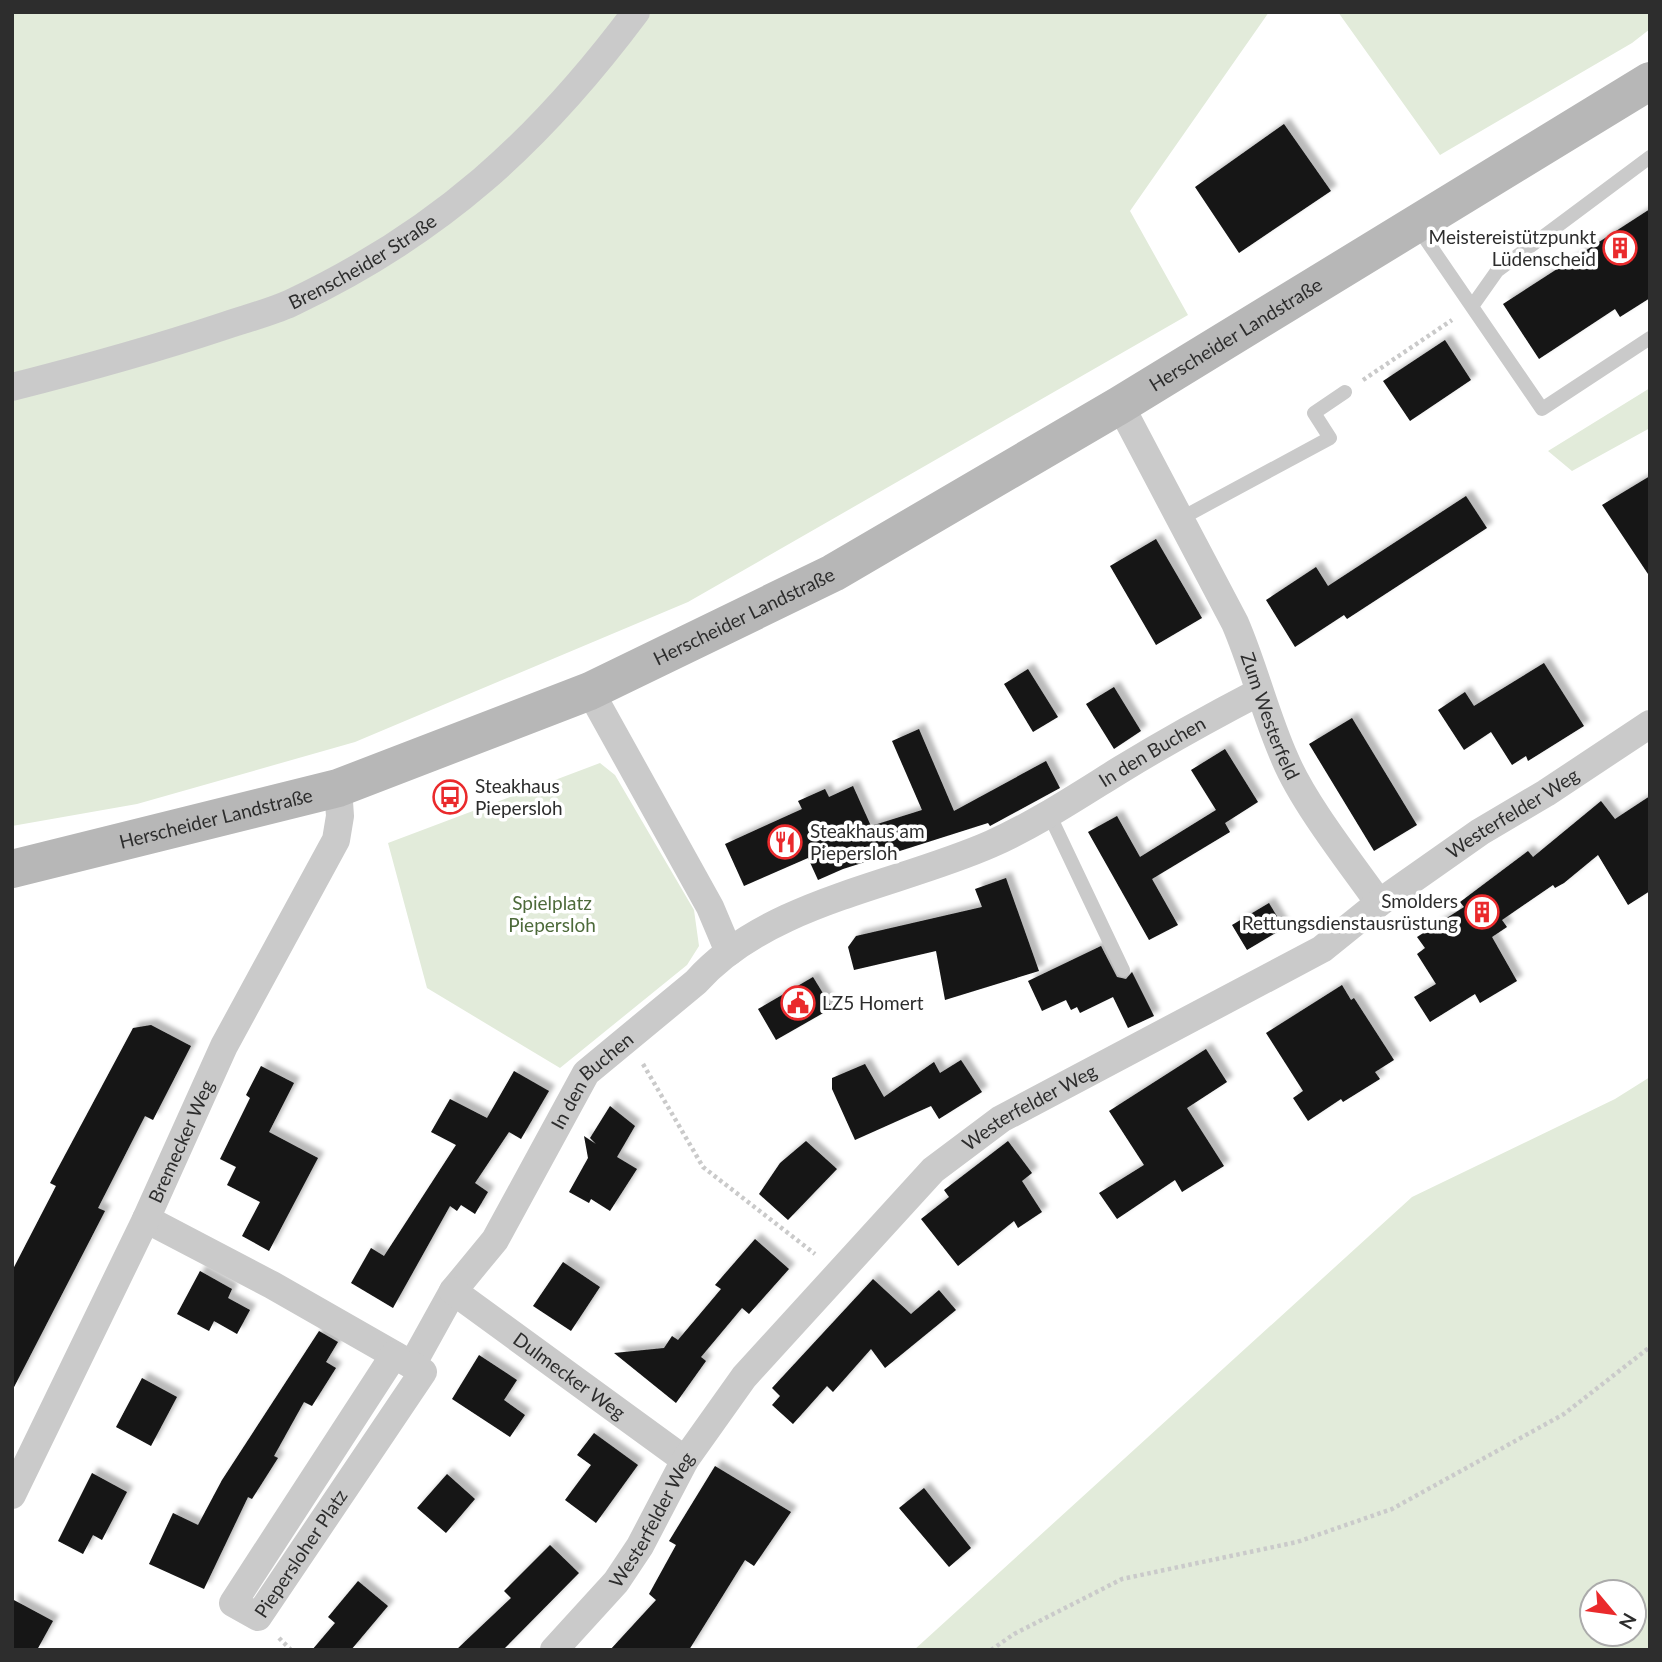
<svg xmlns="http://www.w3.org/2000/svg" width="1662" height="1662" font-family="Lato,sans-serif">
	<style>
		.green { fill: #e2ebda; fill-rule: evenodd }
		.building { fill: #141414; filter: url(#shadow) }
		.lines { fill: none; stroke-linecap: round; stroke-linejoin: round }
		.path { stroke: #cacaca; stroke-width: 4.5; stroke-dasharray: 3.5 3.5; stroke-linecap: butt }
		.service { stroke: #cacaca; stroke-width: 14 }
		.minor { stroke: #cacaca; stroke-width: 28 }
		.secondary { stroke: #b7b7b7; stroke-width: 38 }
		.labels { text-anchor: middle; stroke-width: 7; stroke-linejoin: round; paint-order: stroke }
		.poi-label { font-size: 19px; fill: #2d2d2d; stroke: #fff; text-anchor: start }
		.street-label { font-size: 19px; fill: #2d2d2d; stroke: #fff }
		.park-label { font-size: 19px; fill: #4d6a3a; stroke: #fff }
	</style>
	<defs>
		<filter id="shadow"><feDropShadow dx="6" dy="-6" stdDeviation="2" flood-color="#0004"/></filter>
	</defs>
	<rect width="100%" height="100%" fill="#fff"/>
	<path class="green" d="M 12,12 L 1269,12 L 1130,211 L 1188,315 L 688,602 L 355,742 L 137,804 L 12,826 Z
		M 1338,12 L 1650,12 L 1650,29 L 1632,43 L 1440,155 Z
		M 1650,388 L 1650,428 L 1572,471 L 1548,451 Z
		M 600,763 L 615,775 L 694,910 L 699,946 L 687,965 L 560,1068 L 427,988 L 388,843 Z
		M 1650,1077 L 1650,1650 L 914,1650 L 1412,1197 L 1615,1099 ZM 1634,1592 L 1634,1634 L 1592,1634 L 1592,1592 Z"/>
	<path class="building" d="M 1284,124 L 1331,191 L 1239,253 L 1195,187 Z
		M 1650,209 L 1650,298 L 1620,317 L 1615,309 L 1539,359 L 1503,304 Z
		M 1445,340 L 1471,380 L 1410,421 L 1383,381 Z
		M 1650,476 L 1650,577 L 1602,505 Z
		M 1466,496 L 1487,528 L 1347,619 L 1344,615 L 1295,647 L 1266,600 L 1316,567 L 1328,586 Z
		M 1156,539 L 1202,618 L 1156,645 L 1110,566 Z
		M 1544,663 L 1584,726 L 1528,761 L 1526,756 L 1512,765 L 1491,732 L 1464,750 L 1438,710 L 1465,692 L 1474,706 Z
		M 1028,669 L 1058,717 L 1033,732 L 1004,684 Z
		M 1114,687 L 1141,731 L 1114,749 L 1086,704 Z
		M 1352,718 L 1417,825 L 1374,851 L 1309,744 Z
		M 919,729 L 954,811 L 1046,761 L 1060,788 L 990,826 L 988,823 L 843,869 L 818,880 L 808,858 L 744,886 L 725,844 L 802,809 L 798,801 L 825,789 L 829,797 L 853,786 L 871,826 L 922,810 L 892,741 Z
		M 1225,749 L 1258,802 L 1225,823 L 1230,832 L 1152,879 L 1178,925 L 1149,940 L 1088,832 L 1117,816 L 1140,857 L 1216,810 L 1191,770 Z
		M 1650,796 L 1650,891 L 1628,905 L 1598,855 L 1564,883 L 1555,888 L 1553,885 L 1502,920 L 1507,927 L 1492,937 L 1517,981 L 1480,1003 L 1475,994 L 1430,1022 L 1414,997 L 1436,984 L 1417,954 L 1425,948 L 1417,937 L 1464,907 L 1460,902 L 1528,851 L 1533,857 L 1601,801 L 1615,819 Z
		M 1006,878 L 1039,971 L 945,1000 L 936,951 L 854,970 L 848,947 L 856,936 L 982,907 L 975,889 Z
		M 1269,903 L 1284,928 L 1247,950 L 1232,925 Z
		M 1101,946 L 1117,977 L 1126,979 L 1132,972 L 1154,1016 L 1128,1028 L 1113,997 L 1080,1013 L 1077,1007 L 1071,1010 L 1066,1000 L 1042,1011 L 1028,981 Z
		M 813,977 L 832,1008 L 776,1040 L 758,1009 Z
		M 1342,985 L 1351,1000 L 1354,998 L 1394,1060 L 1375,1072 L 1380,1079 L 1343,1102 L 1341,1099 L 1308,1121 L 1293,1098 L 1303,1091 L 1266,1033 Z
		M 151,1025 L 191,1046 L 153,1120 L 145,1116 L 98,1208 L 105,1211 L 12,1391 L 12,1271 L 56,1186 L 50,1183 L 133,1028 Z
		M 1206,1049 L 1227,1082 L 1187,1108 L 1224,1166 L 1182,1192 L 1175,1180 L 1117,1219 L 1099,1193 L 1144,1165 L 1109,1111 Z
		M 961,1060 L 982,1092 L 939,1119 L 931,1106 L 855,1140 L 832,1089 L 832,1078 L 865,1064 L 884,1097 L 934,1062 L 940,1073 Z
		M 261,1066 L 294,1083 L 269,1132 L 318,1158 L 269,1251 L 242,1236 L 260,1202 L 227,1185 L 236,1167 L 220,1159 L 250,1098 L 246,1095 Z
		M 514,1071 L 549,1091 L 521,1139 L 509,1132 L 475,1183 L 488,1192 L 475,1214 L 461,1205 L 457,1211 L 450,1206 L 393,1308 L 351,1283 L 371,1248 L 384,1256 L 456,1145 L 431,1132 L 450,1099 L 487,1118 Z
		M 610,1106 L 635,1126 L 617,1157 L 637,1169 L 610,1211 L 591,1199 L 589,1203 L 569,1192 L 588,1158 L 584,1136 L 596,1144 L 590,1138 Z
		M 806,1141 L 837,1169 L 788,1220 L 759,1194 L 780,1163 Z
		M 1008,1141 L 1032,1173 L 1022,1181 L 1042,1212 L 1018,1228 L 1014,1221 L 958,1266 L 921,1219 L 949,1197 L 944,1190 Z
		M 755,1239 L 789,1269 L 749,1314 L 742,1308 L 701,1357 L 706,1361 L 676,1403 L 614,1353 L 664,1348 L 672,1336 L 678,1340 L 721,1289 L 715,1285 Z
		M 563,1262 L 600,1287 L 571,1331 L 533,1306 Z
		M 200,1271 L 232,1289 L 228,1298 L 250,1310 L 237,1334 L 214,1321 L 209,1331 L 177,1314 Z
		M 873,1279 L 911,1314 L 939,1290 L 956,1310 L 885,1368 L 871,1349 L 833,1392 L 827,1386 L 793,1424 L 772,1405 L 780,1396 L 772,1388 Z
		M 319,1331 L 338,1342 L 326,1362 L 336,1368 L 312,1406 L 304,1402 L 274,1456 L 278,1458 L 252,1499 L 248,1497 L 204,1589 L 149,1564 L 173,1513 L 198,1525 L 222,1480 Z
		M 479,1355 L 517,1380 L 504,1400 L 525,1415 L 510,1437 L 452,1399 Z
		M 142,1378 L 177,1397 L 151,1446 L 116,1427 Z
		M 594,1433 L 638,1465 L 596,1523 L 565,1500 L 591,1465 L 577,1455 Z
		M 715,1466 L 791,1512 L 754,1566 L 745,1560 L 689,1650 L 610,1650 L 656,1600 L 649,1594 L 676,1545 L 669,1541 Z
		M 92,1473 L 127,1492 L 102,1540 L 93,1535 L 83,1554 L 58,1541 Z
		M 447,1474 L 475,1499 L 446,1533 L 417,1508 Z
		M 924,1488 L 971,1548 L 949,1567 L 899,1508 Z
		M 550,1545 L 579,1573 L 503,1650 L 456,1650 L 511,1598 L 504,1591 Z
		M 358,1581 L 388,1606 L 351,1650 L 312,1650 L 335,1623 L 328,1617 Z
		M 12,1599 L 53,1621 L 37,1650 L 12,1650 Z"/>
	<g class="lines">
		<path class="path" d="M 1363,380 L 1452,320
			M 643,1064 L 703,1167 L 815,1254
			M 279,1638 L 291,1650
			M 991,1650 L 1014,1634 L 1122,1579 L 1297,1542 L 1392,1509 L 1564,1414 L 1650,1347"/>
		<path class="service" d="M 1416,225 L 1542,409 L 1650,338
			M 1473,305 L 1497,271 L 1650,157
			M 1178,520 L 1330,438 L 1314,413 L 1345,392
			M 1049,814 L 1123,970"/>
		<g class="minor">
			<path id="s1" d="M 12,387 C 83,369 152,350 221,327 C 244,319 269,313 291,303 C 439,233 539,142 636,12"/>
			<path id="s2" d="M 1120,405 L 1235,623 C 1254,667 1265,714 1285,759 C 1304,804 1350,862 1379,903"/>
			<path d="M 590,691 L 710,907 L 729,952"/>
			<path id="s3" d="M 146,1219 L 272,1285 L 412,1365 L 453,1291 L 495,1240 L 586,1073 L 696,982 C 767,902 896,886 991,844 C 1036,824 1078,796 1120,770 C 1166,742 1211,717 1259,692"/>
			<path id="s4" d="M 453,1291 L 685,1460"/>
			<path id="s5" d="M 394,1355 L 233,1603 L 258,1617 L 423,1372 L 412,1365"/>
			<path id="s6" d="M 12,1495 L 146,1219 L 224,1046 L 336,840 L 340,816 L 338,788"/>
			<path id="s7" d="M 554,1650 L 616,1582 L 640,1546 L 685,1460 L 744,1377 L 933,1170 L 1001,1119 L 1322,949 L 1379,903 L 1480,832 L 1546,793 L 1650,724"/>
		</g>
		<path class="secondary" id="s8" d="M 12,869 L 338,788 L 590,691 L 833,573 L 1120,405 L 1650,81"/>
	</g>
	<defs>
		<symbol id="building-ring" viewBox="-11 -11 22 22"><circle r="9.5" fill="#fff" stroke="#ea2a2c" stroke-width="1.5"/><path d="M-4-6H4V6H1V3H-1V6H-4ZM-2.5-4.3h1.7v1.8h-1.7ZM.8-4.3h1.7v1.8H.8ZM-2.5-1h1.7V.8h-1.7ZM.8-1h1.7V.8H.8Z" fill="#ea2a2c"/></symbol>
		<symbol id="bus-ring" viewBox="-11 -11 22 22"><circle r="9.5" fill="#fff" stroke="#ea2a2c" stroke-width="1.5"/><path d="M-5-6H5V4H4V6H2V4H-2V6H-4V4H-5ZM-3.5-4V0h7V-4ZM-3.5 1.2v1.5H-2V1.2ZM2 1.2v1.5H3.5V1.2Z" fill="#ea2a2c"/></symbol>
		<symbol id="restaurant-ring" viewBox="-11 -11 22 22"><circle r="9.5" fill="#fff" stroke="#ea2a2c" stroke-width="1.5"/><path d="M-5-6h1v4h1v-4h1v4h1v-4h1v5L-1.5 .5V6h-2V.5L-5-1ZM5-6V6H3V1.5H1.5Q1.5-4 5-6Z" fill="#ea2a2c"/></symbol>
		<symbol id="civic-ring" viewBox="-11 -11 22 22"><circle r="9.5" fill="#fff" stroke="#ea2a2c" stroke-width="1.5"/><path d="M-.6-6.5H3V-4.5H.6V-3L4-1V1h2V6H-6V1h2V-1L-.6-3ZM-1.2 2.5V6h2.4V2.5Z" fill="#ea2a2c"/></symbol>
	</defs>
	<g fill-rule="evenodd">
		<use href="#building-ring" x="1601" y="229" width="38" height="38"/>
		<use href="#bus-ring" x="431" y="778" width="38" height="38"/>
		<use href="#restaurant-ring" x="766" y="823" width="38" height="38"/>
		<use href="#building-ring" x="1463" y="893" width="38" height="38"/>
		<use href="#civic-ring" x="779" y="984" width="38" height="38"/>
	</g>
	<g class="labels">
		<g class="poi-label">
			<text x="1596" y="244" text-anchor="end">Meistereistützpunkt<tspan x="1596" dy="22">Lüdenscheid</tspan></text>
			<text x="475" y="793">Steakhaus<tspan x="475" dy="22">Piepersloh</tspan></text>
			<text x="810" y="838">Steakhaus am<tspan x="810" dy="22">Piepersloh</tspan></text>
			<text x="1458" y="908" text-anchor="end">Smolders<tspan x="1458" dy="22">Rettungsdienstausrüstung</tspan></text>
			<text x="822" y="1010">LZ5 Homert</text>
		</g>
		<g class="street-label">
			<text dy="7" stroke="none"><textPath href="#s1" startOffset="374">Brenscheider Straße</textPath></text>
			<text dy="7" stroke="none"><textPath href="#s8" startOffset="1344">Herscheider Landstraße</textPath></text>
			<text dy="7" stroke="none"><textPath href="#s8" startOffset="777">Herscheider Landstraße</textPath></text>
			<text dy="7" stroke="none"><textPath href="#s2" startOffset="346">Zum Westerfeld</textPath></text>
			<text dy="7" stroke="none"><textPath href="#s3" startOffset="1302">In den Buchen</textPath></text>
			<text dy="7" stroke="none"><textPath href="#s7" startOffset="1297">Westerfelder Weg</textPath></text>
			<text dy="7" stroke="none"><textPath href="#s8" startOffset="210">Herscheider Landstraße</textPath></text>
			<text dy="7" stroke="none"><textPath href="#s3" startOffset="642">In den Buchen</textPath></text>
			<text dy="7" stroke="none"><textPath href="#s7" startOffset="730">Westerfelder Weg</textPath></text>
			<text dy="7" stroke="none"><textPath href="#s6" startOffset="392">Bremecker Weg</textPath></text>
			<text dy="7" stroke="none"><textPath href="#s4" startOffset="144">Dulmecker Weg</textPath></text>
			<text dy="7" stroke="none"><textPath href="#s7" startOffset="164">Westerfelder Weg</textPath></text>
			<text dy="7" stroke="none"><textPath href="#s5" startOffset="401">Piepersloher Platz</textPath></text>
		</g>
		<g class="park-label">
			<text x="552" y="910">Spielplatz<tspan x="552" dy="22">Piepersloh</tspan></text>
		</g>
	</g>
	<rect width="1662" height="1662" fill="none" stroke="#2d2d2d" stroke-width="28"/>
	<g transform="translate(1613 1613) rotate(119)"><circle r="33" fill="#ffffff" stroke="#ababab" stroke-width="2"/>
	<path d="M0-5L12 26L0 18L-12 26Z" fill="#ea2a2c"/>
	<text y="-10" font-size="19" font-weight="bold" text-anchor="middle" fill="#2d2d2d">N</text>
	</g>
</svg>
